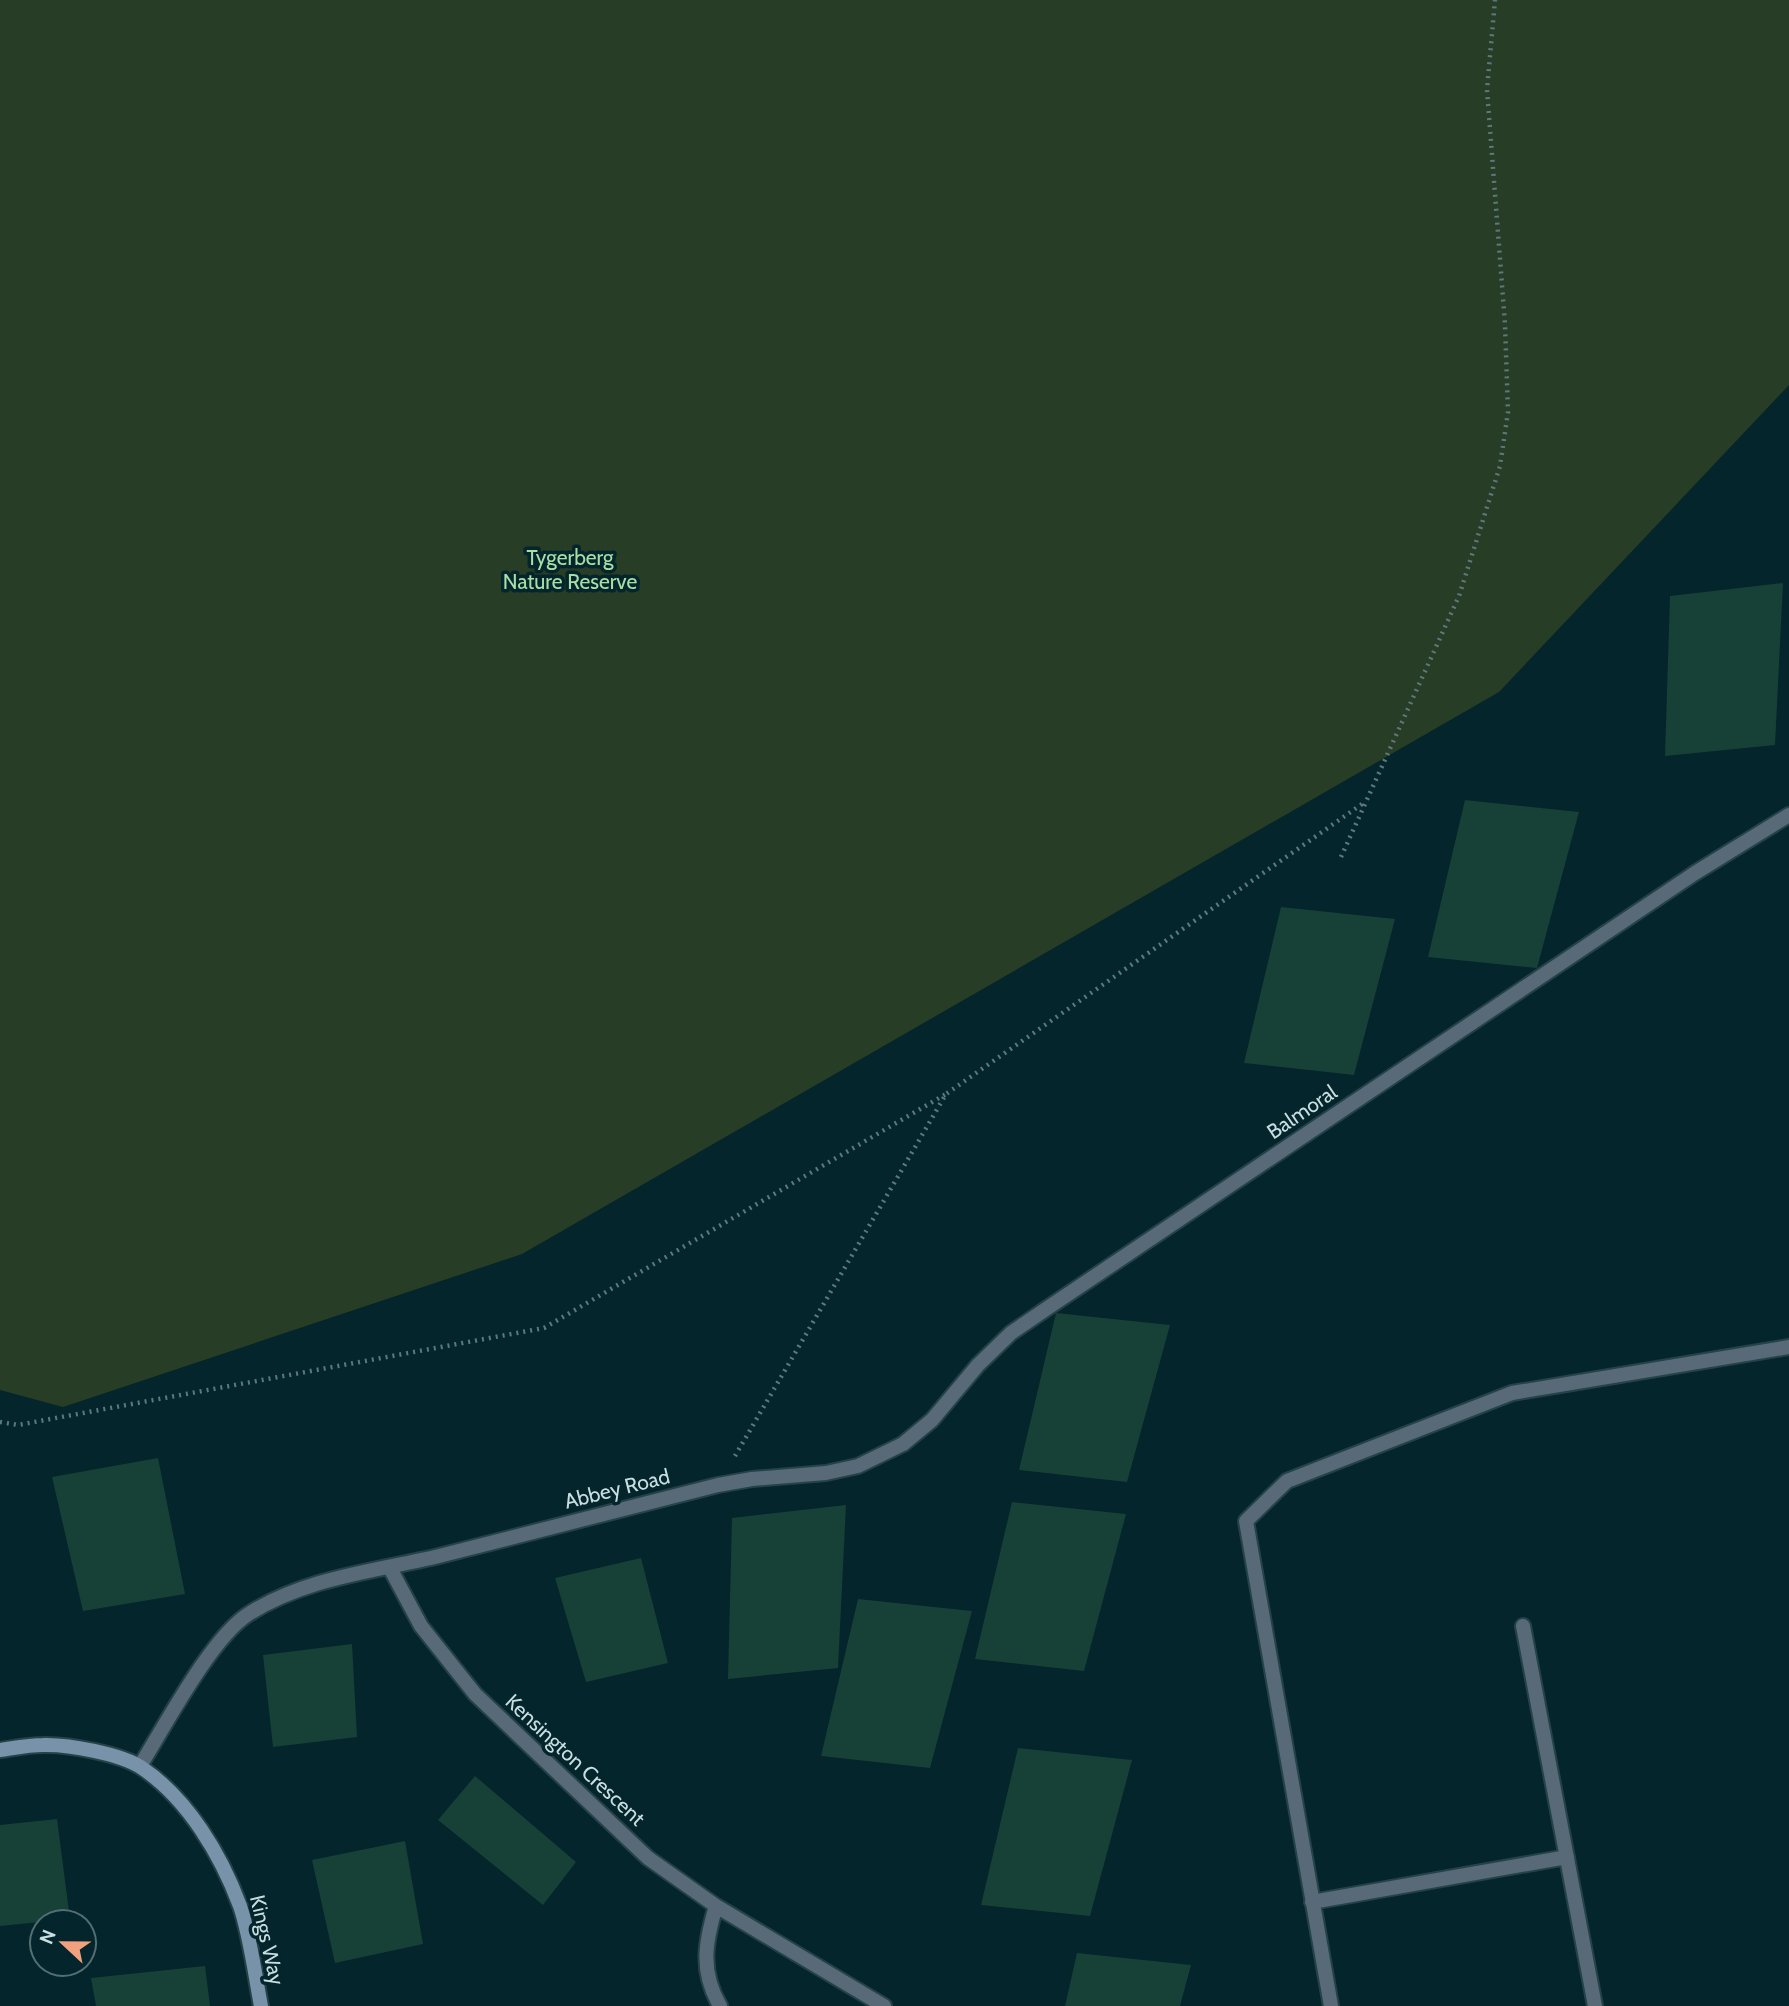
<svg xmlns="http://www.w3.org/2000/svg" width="1789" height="2006" font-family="Cabin,sans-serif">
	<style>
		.green { fill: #273d26 }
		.building { fill: #174037 }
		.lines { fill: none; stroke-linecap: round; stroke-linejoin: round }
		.street-casing { stroke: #234348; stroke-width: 18 }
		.secondary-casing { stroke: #234348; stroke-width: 18 }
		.path { stroke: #5d797e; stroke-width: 4.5; stroke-dasharray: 2 5; stroke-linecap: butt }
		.street { stroke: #586977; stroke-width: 14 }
		.secondary { stroke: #7792a9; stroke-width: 14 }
		.labels { text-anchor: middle; stroke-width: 7; stroke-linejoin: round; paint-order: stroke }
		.park-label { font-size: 21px; fill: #a7dfa5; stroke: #04252b }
		.street-label { font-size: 21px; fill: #c8dee2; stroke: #04252b }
	</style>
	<rect width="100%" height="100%" fill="#04252b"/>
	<path class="green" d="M 0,0 L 1789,0 L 1789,385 L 1499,692 L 522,1254 L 63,1407 L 0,1390 Z"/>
	<path class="building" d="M 1783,583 L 1775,745 L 1665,756 L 1670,596 Z
		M 1465,800 L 1579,812 L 1537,968 L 1428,957 Z
		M 1281,907 L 1395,919 L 1354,1075 L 1244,1063 Z
		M 1056,1313 L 1170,1325 L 1127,1482 L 1019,1470 Z
		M 158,1458 L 185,1594 L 83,1611 L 52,1477 Z
		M 1012,1502 L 1126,1514 L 1084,1671 L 975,1659 Z
		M 846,1505 L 838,1668 L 728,1679 L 732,1518 Z
		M 641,1558 L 668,1663 L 586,1682 L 555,1578 Z
		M 858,1599 L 972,1611 L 930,1768 L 821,1756 Z
		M 352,1644 L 357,1737 L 273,1747 L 263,1655 Z
		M 1018,1748 L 1132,1760 L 1090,1916 L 981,1905 Z
		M 475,1776 L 576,1862 L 543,1905 L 438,1820 Z
		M 57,1819 L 70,1919 L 0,1926 L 0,1825 Z
		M 405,1841 L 423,1944 L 335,1963 L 312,1860 Z
		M 1077,1953 L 1191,1965 L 1180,2006 L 1065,2006 Z
		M 205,1966 L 210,2006 L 96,2006 L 91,1978 Z"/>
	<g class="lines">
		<defs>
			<path id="street" d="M 390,1568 L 421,1626 L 475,1694 L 648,1858 L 716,1906 L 884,2006
				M 1523,1626 L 1595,2006
				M 140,1766 C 165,1726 210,1640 247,1615 C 303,1578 376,1571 439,1556 C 532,1533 625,1508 718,1485 L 752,1479 L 826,1473 L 858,1466 L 903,1444 L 932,1420 L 978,1365 L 1011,1333 L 1046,1309 L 1695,873 L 1789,815
				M 1312,1902 L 1567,1857
				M 716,1906 C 705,1943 700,1971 720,2006
				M 1331,2006 L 1246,1521 L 1287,1481 L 1512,1393 L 1789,1347"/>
			<path id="secondary" d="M 0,1750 C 14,1748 29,1745 43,1745 C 67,1744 122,1754 142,1768 C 188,1799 221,1855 240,1906 C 250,1935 255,1975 261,2006"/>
		</defs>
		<use href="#street" class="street-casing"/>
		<use href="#secondary" class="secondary-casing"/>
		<path class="path" d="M 1341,857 L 1459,596 L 1500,466 L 1508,412 L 1505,324 L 1487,90 L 1495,0
			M 0,1422 L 18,1425 L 544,1328 L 946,1094
			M 735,1456 L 946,1094 L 1365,802"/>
		<use href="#street" class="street"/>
		<use href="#secondary" class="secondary"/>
	</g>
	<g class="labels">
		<g class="park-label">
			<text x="570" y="565">Tygerberg<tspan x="570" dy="24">Nature Reserve</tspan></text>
		</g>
		<g class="street-label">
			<text transform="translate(1302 1112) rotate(-34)" y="7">Balmoral</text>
			<text transform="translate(617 1489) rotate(-14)" y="7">Abbey Road</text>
			<text transform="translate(575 1760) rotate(43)" y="7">Kensington Crescent</text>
			<text transform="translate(267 1940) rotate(77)" y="7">Kings Way</text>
		</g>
	</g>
	<g transform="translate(63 1943) rotate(292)"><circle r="33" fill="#04252b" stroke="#526f74" stroke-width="2"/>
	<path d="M0-5L12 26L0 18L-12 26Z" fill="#f2a17e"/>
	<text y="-10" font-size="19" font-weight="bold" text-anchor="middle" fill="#c8dee2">N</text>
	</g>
</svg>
